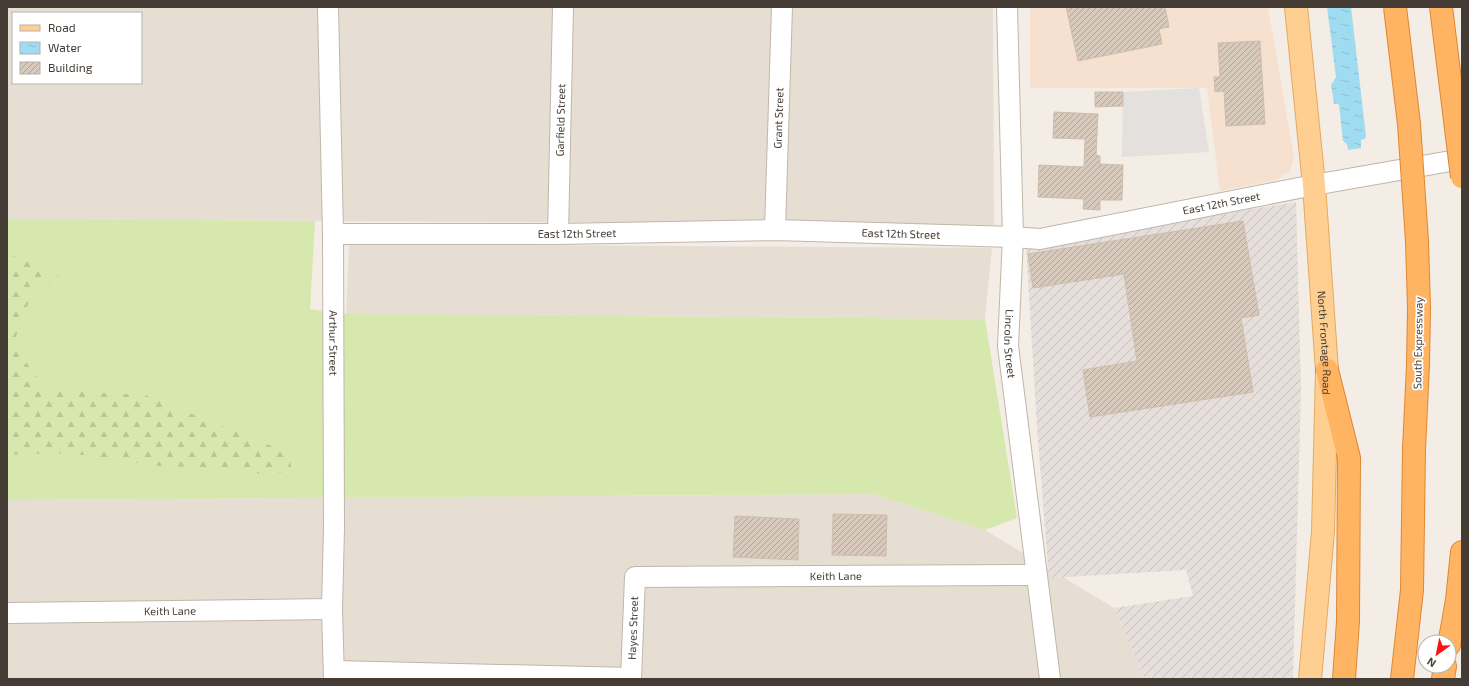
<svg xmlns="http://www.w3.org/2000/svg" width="1469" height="686" font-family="'Exo 2',sans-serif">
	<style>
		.residential { fill: #e7ded3; fill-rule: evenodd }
		.commercial { fill: #f6e0cf }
		.industrial { fill: url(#industrial-furrows) }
		.grass { fill: #d6e8ad }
		.forest { fill: url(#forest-firs) }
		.parking { fill: #e3e0dd }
		.water { fill: url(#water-ripples) }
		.building { fill: url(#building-hatch); stroke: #cfbdad }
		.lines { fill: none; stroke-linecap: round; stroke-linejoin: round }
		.minor-casing { stroke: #c1b6aa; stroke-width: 22 }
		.major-casing { stroke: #e5a960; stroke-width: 24 }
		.highway-casing { stroke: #e08632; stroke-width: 24 }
		.minor { stroke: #fff; stroke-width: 20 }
		.major { stroke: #ffcf92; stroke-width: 22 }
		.highway { stroke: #ffb464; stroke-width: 22 }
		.highway-bridge-casing { stroke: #e08632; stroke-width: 24; stroke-linecap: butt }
		.highway-bridge { stroke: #ffb464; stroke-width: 22 }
		.labels { text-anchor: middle; stroke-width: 3.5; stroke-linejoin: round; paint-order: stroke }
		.street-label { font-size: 11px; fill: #453c35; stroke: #fff }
	</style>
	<defs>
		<pattern id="industrial-furrows" width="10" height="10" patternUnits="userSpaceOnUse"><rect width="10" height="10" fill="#e5deda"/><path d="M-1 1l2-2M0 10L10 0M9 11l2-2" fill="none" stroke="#c6bfbc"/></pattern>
		<pattern id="forest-firs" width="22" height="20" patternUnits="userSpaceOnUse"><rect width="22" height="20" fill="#d6e8ad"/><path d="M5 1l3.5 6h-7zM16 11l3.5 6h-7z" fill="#b9c895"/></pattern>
		<pattern id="water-ripples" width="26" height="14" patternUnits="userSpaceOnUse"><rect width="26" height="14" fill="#a0dcf1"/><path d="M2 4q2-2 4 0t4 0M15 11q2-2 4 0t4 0" fill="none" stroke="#8bbecf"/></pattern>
		<pattern id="building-hatch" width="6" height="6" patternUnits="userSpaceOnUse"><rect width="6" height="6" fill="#d8c9bd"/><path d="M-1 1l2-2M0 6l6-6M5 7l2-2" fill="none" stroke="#b1a49a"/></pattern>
	</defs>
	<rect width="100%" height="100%" fill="#f3ede5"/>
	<path class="residential" d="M 7,7 L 993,7 L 994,225 L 7,219 ZM 13,13 L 141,13 L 141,83 L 13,83 Z
		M 349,244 L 992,248 L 985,319 L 346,314 Z
		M 873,494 L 985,530 L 1114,608 L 1145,679 L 7,679 L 7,500 Z"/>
	<path class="commercial" d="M 1030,7 L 1268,7 L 1294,158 L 1290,171 L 1276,180 L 1220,191 L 1207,88 L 1030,88 Z"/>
	<path class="industrial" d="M 1296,202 L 1301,390 L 1293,679 L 1145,679 L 1114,608 L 1193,596 L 1186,570 L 1049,578 L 1037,428 L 1026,245 Z"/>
	<path class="grass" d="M 7,219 L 315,221 L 310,309 L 346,314 L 985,319 L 1017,518 L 985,530 L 873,494 L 7,500 Z"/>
	<path class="forest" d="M 7,256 L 31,258 L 59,275 L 32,294 L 13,344 L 46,390 L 145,395 L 289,453 L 292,472 L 262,474 L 226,468 L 159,466 L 69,453 L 7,455 Z"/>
	<path class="parking" d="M 1199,88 L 1209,152 L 1122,157 L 1123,92 Z"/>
	<path class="water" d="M 1327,7 L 1351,7 L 1366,136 L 1365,139 L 1361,140 L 1361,148 L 1348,150 L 1347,144 L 1343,141 L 1339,104 L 1334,104 L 1331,85 L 1336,77 Z"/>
	<path class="building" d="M 1066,7 L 1165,7 L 1169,27 L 1159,29 L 1162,44 L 1078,61 Z
		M 1260,41 L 1265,124 L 1226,126 L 1224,91 L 1215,92 L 1214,77 L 1220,77 L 1218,43 Z
		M 1095,92 L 1123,92 L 1123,106 L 1095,107 Z
		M 1054,112 L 1098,114 L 1096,155 L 1100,156 L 1100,164 L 1123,165 L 1122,200 L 1100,200 L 1100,210 L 1083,209 L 1084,199 L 1038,197 L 1039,165 L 1084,167 L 1085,139 L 1053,138 Z
		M 1243,221 L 1259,315 L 1241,318 L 1253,392 L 1090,417 L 1083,370 L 1137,361 L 1124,274 L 1033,288 L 1028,254 Z
		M 833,514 L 887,515 L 886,556 L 832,555 Z
		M 735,516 L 799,519 L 798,560 L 733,557 Z"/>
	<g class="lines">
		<defs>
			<g id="minor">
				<path id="s1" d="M 328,7 L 333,234 L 334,528 L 332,609 L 334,679"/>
				<path id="s2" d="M 1007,7 L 1013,237 L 1008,346 L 1050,679"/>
				<path id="s3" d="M 775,230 L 782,7"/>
				<path id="s4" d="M 333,234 L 558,234 L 775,230 L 1013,237 L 1040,239 L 1314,185 L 1462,159"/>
				<path id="s5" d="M 558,234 L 563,7"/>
				<path id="s6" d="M 7,613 L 332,609"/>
				<path d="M 334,671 L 631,678"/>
				<path id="s7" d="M 631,679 L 635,577 L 1036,575"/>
			</g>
			<g id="major">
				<path id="s8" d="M 1296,7 L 1314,185 L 1327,370 L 1323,532 L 1310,679"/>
			</g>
			<path id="highway" d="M 1327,370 L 1349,458 L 1348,621 L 1344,679
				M 1449,645 L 1457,600 L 1462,552
				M 1402,679 L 1412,590 L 1414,449
				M 1443,679 L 1445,666"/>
		</defs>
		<use href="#minor" class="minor-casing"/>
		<use href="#major" class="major-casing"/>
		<use href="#highway" class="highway-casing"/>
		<use href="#minor" class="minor"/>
		<use href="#major" class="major"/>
		<use href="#highway" class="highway"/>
		<defs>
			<path id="highway-bridge" d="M 1395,7 L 1409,124 L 1417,241 L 1419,308 L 1418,365 L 1414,449
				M 1441,7 L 1462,177"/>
		</defs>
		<use href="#highway-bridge" class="highway-bridge-casing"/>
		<use href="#highway-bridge" class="highway-bridge"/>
	</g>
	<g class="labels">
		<g class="street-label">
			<text dy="4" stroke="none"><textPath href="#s3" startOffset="112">Grant Street</textPath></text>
			<text dy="4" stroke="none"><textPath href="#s5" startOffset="114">Garfield Street</textPath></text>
			<text dy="4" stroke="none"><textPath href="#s4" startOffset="892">East 12th Street</textPath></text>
			<text dy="4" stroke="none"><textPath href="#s4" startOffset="244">East 12th Street</textPath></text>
			<text dy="4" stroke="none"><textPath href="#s4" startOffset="568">East 12th Street</textPath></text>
			<text dy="4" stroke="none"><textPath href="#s1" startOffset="336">Arthur Street</textPath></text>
			<text dy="4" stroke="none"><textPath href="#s8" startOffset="337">North Frontage Road</textPath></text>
			<text transform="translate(1418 343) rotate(-89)" y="4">South Expressway</text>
			<text dy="4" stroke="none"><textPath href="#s2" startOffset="337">Lincoln Street</textPath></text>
			<text dy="4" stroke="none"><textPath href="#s7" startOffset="303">Keith Lane</textPath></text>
			<text dy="4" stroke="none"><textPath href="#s6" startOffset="163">Keith Lane</textPath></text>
			<text dy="4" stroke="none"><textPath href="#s7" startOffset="51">Hayes Street</textPath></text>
		</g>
	</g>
	<rect width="1469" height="686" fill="none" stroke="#453c35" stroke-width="16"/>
	<rect x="12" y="12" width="130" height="72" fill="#ffffff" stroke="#b5b1ae"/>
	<rect x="20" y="25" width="20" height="6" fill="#ffcf92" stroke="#b5b1ae"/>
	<text x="48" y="32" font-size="12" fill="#453c35">Road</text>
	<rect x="20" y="42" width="20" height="12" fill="url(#water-ripples)" stroke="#b5b1ae"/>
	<text x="48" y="52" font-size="12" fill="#453c35">Water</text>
	<rect x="20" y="62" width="20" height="12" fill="url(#building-hatch)" stroke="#b5b1ae"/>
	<text x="48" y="72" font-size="12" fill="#453c35">Building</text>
	<g transform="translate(1437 654) rotate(213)"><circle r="19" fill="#ffffff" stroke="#b5b1ae"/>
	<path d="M0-3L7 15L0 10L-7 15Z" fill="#fd1112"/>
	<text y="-6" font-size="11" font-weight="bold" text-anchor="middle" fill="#453c35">N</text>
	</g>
</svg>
